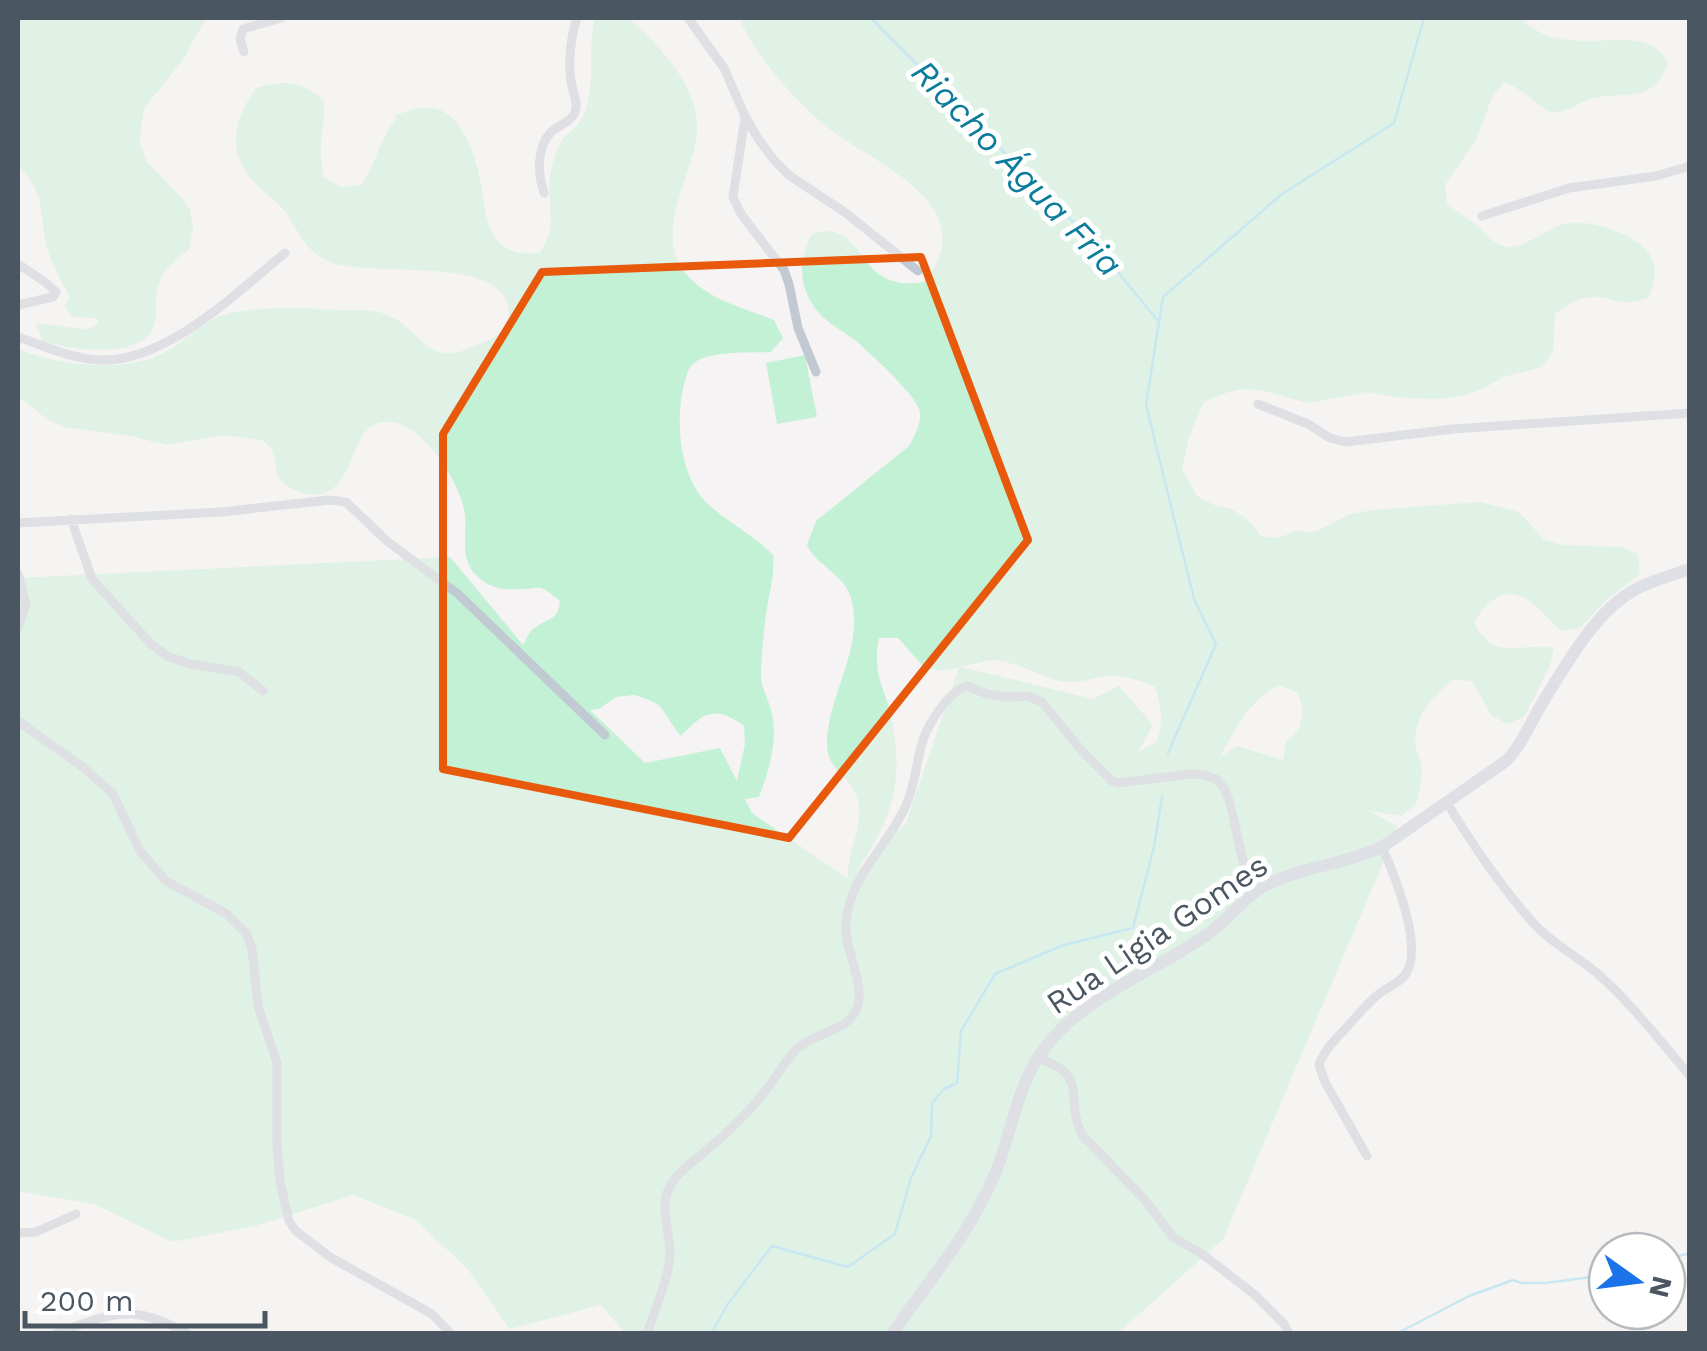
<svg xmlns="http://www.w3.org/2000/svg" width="1707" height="1351" font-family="'Work Sans',sans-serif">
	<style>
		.green { fill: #c3f1d5; fill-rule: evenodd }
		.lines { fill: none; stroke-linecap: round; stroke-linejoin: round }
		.stream { stroke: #90daee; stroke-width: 2.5 }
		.street { stroke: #c1cad2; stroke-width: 9 }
		.secondary { stroke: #c1cbd6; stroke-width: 12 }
		.marked { fill: none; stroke: #e8590c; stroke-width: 8; stroke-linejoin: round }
		.labels { text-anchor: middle; stroke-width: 10; stroke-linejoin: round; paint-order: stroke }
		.street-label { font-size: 32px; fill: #4a5661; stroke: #fff }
		.water-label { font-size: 35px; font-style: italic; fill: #0c7c9b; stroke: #fff }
	</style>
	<rect width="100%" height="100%" fill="#f5f3f3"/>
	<path class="green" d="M 18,18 L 206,18 L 182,61 L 145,107 L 141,126 L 140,144 L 147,162 L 179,195 L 190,210 L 193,229 L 189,249 C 172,263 157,275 156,299 C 156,309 157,320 152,330 C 135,360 69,349 42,341 L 36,324 L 47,324 L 88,330 L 99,322 L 96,318 L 72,317 L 64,305 L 70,297 C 63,283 54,269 49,254 C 38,221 48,192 18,166 Z
		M 598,18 L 628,18 C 659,46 701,87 697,133 C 693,176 652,234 686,274 C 708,300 744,308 774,320 L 783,338 L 771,352 C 751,353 710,350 694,363 C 688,367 686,377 684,384 C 675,420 679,474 706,502 C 726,522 753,534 773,555 C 775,574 770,590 767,608 C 764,628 762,650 761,670 C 760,686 766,693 770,707 C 780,736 769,770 759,797 L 745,799 L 752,813 L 848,879 C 846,852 867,822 856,795 C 848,773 827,771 827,743 C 828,694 865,647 851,598 C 844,573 817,567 807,545 L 816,521 L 909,446 C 915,435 923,421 919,409 C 915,398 903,387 895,378 C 883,366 870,353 856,341 C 846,333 834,327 824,318 C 799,295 796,262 812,234 C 817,233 823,231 828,231 C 867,234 860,293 924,282 C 987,204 874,165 826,126 C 793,99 756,56 739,18 L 1521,18 C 1561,62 1629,24 1658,50 C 1662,53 1664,58 1668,63 C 1650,109 1623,88 1588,100 C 1573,106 1569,111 1551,113 C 1534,102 1523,89 1504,82 L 1492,97 L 1477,138 L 1445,185 L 1447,204 C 1457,212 1469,218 1478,227 C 1488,236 1495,247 1511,247 C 1532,245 1548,226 1569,223 C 1592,219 1642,236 1652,259 C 1658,272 1653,284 1649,297 C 1619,309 1619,297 1592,297 C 1577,297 1566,306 1555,314 L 1553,352 L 1542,367 L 1503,377 L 1483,389 L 1464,395 L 1442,399 L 1404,398 L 1367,392 L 1308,403 L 1260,390 L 1241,389 L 1222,394 L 1204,402 L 1189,437 L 1182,469 L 1197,496 L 1214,505 L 1232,509 L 1248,520 L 1261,536 L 1279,538 L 1296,531 L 1315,532 L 1348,515 L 1372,510 L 1480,502 L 1519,512 L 1544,540 L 1562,545 L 1620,547 L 1638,554 L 1640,574 L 1606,600 L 1580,628 L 1561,631 C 1550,622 1543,611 1532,603 C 1507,583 1486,600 1474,623 C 1496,663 1518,642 1554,648 L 1550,666 L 1524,717 L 1507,724 L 1491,715 L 1473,682 L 1454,679 C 1432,696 1412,717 1416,748 C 1417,753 1420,758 1421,763 C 1424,776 1419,791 1416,804 L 1401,816 L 1369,811 L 1397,826 L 1380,870 L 1223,1239 L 1118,1333 L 625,1333 L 601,1305 L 510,1329 L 467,1268 L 414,1219 L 353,1195 L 255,1226 L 172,1242 L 94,1204 L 18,1191 L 18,578 L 450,557 L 523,645 C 526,640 528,634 532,630 C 545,618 558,623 560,601 C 555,597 547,590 541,588 C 536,587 530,589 525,589 C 506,590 490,590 476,575 C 458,557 469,532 464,509 C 459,483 428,434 402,425 C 346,404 362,488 319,494 C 301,496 290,489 278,478 C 276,465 275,446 261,440 L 224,435 L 167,445 L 130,436 L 65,427 L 48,420 L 18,396 L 18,349 C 56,365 120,373 159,355 C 180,346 195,328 216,318 C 241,308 272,308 299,308 C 312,308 324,310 337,310 C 353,311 367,308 382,313 C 421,325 425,370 472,347 C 485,341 496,340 504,328 C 510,320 510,309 506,300 C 488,258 371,276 333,263 C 302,252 301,231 283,209 C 275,199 263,193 255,183 C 226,151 233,121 256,88 C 285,80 301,80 324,101 C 325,129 316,149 324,177 L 341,187 L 361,185 C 377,164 378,141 396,119 L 395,115 C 406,112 421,106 433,108 C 442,109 453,118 458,125 C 469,140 475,157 479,175 C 488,216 483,258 540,253 C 560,221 545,204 551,171 C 553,161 556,150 561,142 C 569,130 579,128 585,112 C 596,81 588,51 594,20 ZM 879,638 L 898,638 L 923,666 L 941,671 L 959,668 L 906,823 L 857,871 C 894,814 904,783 891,715 C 887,697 877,680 877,661 C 876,654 878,645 879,638 ZM 990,660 C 1018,661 1034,674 1060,681 C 1074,684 1086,680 1100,677 C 1119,674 1137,679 1155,687 C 1161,707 1164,720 1157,741 L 1138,752 L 1153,725 L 1119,686 L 1093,699 L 961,667 ZM 1279,685 L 1298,693 L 1303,711 L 1299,729 L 1286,741 L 1283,760 L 1237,746 L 1219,758 C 1237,727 1247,703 1279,685 ZM 634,695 C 669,704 661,713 681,736 C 703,712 716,705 744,726 L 745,744 L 737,781 L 720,748 L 645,763 L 590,710 L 599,709 L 616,697 Z
		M 805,355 L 817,417 L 777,424 L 766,363 Z"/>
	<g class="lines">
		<path class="stream" d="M 871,18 L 1095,244 L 1158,321
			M 1168,753 L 1216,644 L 1194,599 L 1146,405 L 1163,297 L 1282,194 L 1394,123 L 1424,18
			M 1667,1259 L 1690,1253
			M 711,1334 L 727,1305 L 772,1246 L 848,1267 L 895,1234 L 911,1178 L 931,1136 L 932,1103 L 944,1089 L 957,1083 L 961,1031 L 995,974 L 1061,946 L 1133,928 L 1154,847 L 1162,797
			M 1396,1334 L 1469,1296 L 1513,1280 L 1521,1283 L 1546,1283 L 1591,1277 L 1607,1269"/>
		<path class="street" d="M 688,18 L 724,68 L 745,116 L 759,140 L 774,160 L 790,176 L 846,213 L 918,271
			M 244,52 L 240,39 L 243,29 L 281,18
			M 745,118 L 733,197 L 741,214 L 784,270 L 789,284 L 798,328 L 816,372
			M 544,193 C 538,175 536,148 551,132 C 558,125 571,123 575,112 C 579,102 572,91 571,81 C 568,61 571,36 577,18
			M 1482,216 L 1569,188 L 1656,176 L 1690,166
			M 18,264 L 45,282 L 56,292 L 53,297 L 18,305
			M 18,337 C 45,346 71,359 100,360 C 166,363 237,292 285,253
			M 1258,404 L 1308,424 L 1330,438 L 1346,442 L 1453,429 L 1690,413
			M 71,519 L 92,579 L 151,644 L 169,657 L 190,664 L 239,672 L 263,691
			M 18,523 L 221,512 L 329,500 L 346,502 L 387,541 L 458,594 L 605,735
			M 18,574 L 26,604 L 18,627
			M 18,721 L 84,768 L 113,794 L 140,851 L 166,881 L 227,914 L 246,933 L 252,948 L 258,1006 L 277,1063 L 277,1145 L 280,1182 L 289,1221 L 296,1231 L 330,1257 L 432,1314 L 451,1334
			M 1447,803 C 1474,847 1502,889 1537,927 C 1555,945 1578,957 1598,974 C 1632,1004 1660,1041 1690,1076
			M 1038,1058 C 1092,1077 1063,1096 1082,1135 L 1145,1200 L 1173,1237 L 1205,1256 L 1255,1295 L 1284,1324 L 1289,1334
			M 1367,1156 L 1325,1082 L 1319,1065 C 1324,1050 1336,1039 1347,1027 C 1357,1016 1367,1003 1380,993 C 1388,987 1399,983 1405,975 C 1425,948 1394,874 1382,847
			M 18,1233 L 36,1232 L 76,1214
			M 55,1334 C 112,1313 132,1302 188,1334
			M 647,1334 C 655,1308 669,1280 670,1253 C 670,1234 661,1212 667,1193 C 672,1178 685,1168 696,1159 C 722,1138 746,1116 766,1090 C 776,1078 783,1064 793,1053 C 809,1032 851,1033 858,1005 C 864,980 844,949 846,923 C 849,875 890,845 907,803 C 918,777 916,747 931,723 C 939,709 951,691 967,686 L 987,694 L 1007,697 L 1028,696 L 1042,702 L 1082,751 L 1112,781 L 1118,783 L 1191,774 L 1204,775 L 1216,779 L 1224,788 L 1230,803 L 1251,897"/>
		<path class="secondary" d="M 892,1334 C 928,1282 971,1232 995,1174 C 1012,1133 1016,1089 1041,1053 C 1080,997 1153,973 1208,934 C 1228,920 1244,897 1266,885 C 1302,867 1345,864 1382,847 L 1506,761 C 1522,745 1531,721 1543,702 C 1565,666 1595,613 1631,592 C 1649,581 1670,576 1690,569"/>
	</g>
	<path d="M0 0H1707V1351H0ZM 921,257 L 1028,540 L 789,838 L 443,769 L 443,434 L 542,272 Z" fill="#f5f3f3" fill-opacity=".55" fill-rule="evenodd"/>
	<path class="marked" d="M 921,257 L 1028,540 L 789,838 L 443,769 L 443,434 L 542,272 Z"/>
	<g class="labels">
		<g class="street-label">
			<text transform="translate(1157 934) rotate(-34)" y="11">Rua Ligia Gomes</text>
		</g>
		<g class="water-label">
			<text transform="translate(1017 168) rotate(46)" y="12">Riacho Água Fria</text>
		</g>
	</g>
	<rect width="1707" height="1351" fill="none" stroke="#4a5661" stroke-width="40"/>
	<g transform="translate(1637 1281) rotate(104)"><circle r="48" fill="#ffffff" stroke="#b7bbc0" stroke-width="2.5"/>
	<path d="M0-8L18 38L0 25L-18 38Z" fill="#1a73e8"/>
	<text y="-15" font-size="28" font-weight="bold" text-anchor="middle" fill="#4a5661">N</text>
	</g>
	<path d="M25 1311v15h240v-15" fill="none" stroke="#4a5661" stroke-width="5"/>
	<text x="40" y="1311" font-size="30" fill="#4a5661" stroke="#ffffff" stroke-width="8" paint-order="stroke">200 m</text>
</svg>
